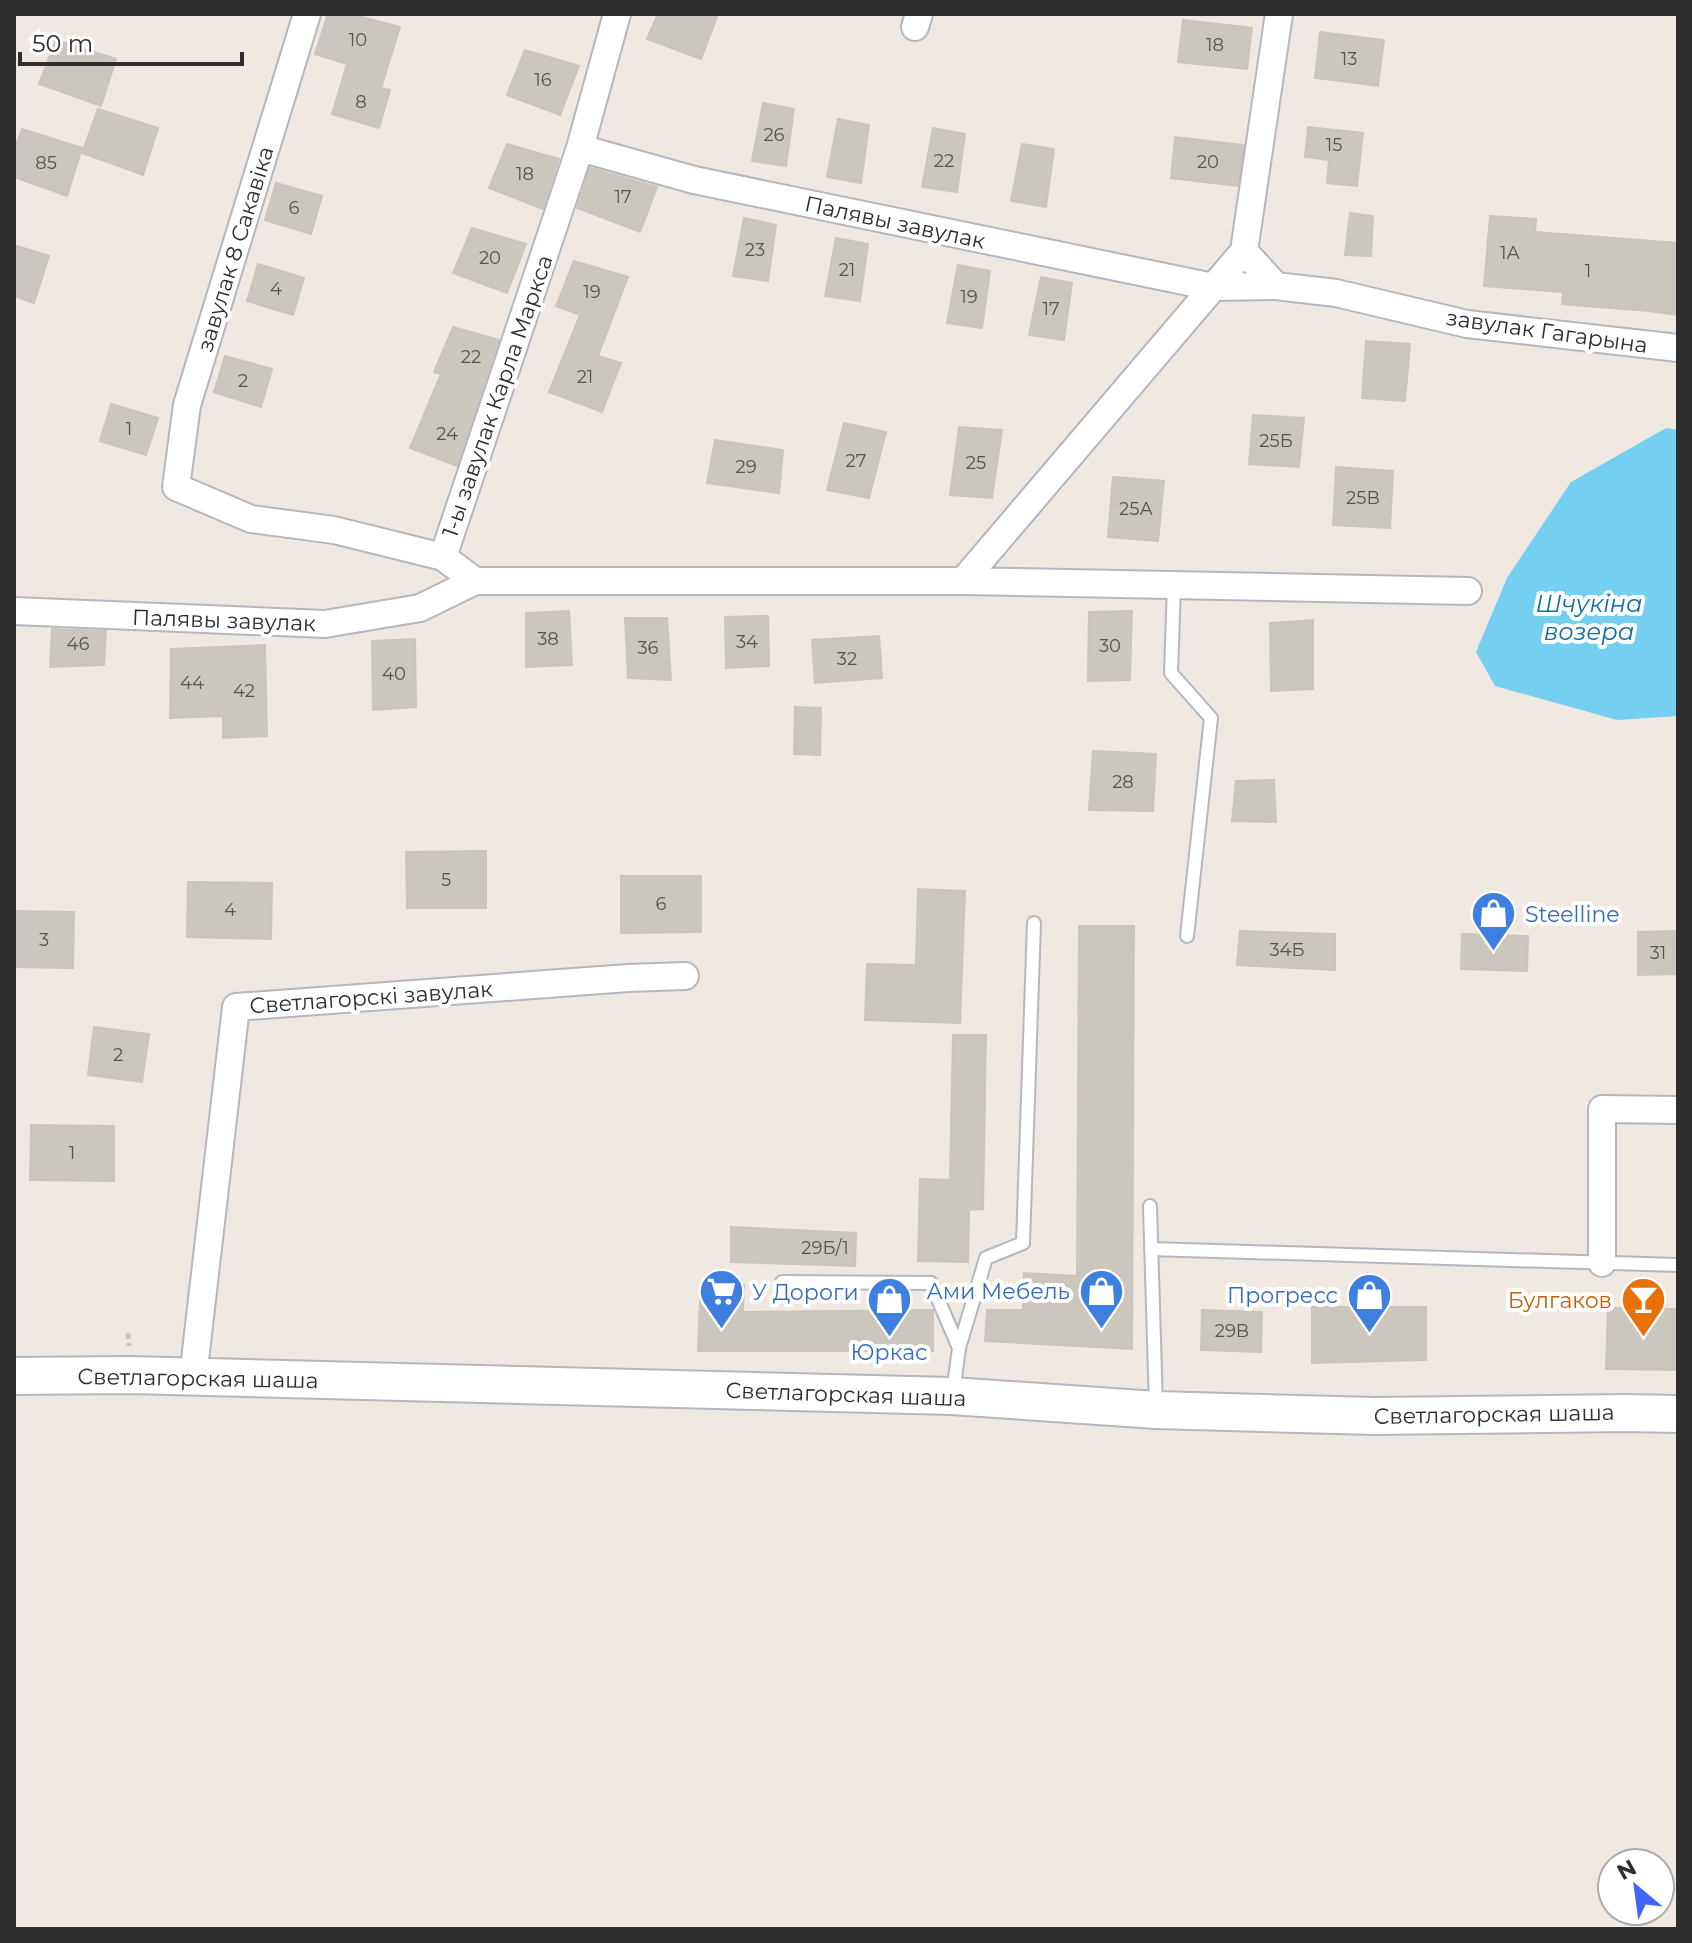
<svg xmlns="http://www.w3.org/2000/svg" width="1692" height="1943" font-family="Montserrat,sans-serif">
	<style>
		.water { fill: #75cff0 }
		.building { fill: #cbc7bf; stroke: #cbc5ba; stroke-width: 2 }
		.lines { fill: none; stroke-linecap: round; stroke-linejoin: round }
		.service-casing { stroke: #b4b7c1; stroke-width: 16 }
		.minor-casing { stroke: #b4b7c1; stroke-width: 30 }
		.secondary-casing { stroke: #b4b7c1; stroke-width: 40 }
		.path { stroke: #c9c9c9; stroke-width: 5; stroke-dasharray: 6 4; stroke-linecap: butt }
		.service { stroke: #fff; stroke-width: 12 }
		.minor { stroke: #fff; stroke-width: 26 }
		.secondary { stroke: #fff; stroke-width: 36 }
		.labels { text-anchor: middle; stroke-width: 8; stroke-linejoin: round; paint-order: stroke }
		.number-label { font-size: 18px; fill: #555452 }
		.street-label { font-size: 22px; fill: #2e2e2e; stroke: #fff }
		.shop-label { font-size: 22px; fill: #366cbe; stroke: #fff; text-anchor: start }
		.food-label { font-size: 22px; fill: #c56008; stroke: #fff; text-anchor: end }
		.water-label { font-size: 24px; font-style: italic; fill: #0d6fa3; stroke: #fff }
	</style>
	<rect width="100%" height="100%" fill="#efe9e1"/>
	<path class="water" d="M 1666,428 L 1678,430 L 1678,716 L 1617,720 L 1495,686 L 1476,652 L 1507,578 L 1571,482 Z"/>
	<path class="building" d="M 328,14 L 351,14 L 400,27 L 381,88 L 390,90 L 379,128 L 332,114 L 347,64 L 315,54 Z
		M 658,14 L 718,14 L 701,59 L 647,39 Z
		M 1183,20 L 1252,28 L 1247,69 L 1178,62 Z
		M 1320,32 L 1384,40 L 1378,86 L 1315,78 Z
		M 56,40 L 116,59 L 101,106 L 39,84 Z
		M 525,50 L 579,66 L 560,115 L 507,95 Z
		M 763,103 L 794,109 L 786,166 L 752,161 Z
		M 98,109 L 158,128 L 143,175 L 82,153 Z
		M 838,119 L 869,125 L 861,183 L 827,177 Z
		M 1308,127 L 1363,133 L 1357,186 L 1327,183 L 1329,160 L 1305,157 Z
		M 933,128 L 965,134 L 957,192 L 922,187 Z
		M 22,129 L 82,148 L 67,196 L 14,177 L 14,150 Z
		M 1175,137 L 1244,145 L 1238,186 L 1171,178 Z
		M 507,144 L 559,159 L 543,209 L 489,188 Z
		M 1022,144 L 1054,149 L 1046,207 L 1011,201 Z
		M 590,168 L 657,187 L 640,232 L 577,208 Z
		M 276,183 L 322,196 L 311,234 L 265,220 Z
		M 1350,213 L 1373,216 L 1371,256 L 1345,255 Z
		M 1490,216 L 1536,219 L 1535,232 L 1678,243 L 1678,315 L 1649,311 L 1562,304 L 1563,292 L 1484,286 Z
		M 744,218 L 776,225 L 768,281 L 733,276 Z
		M 472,228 L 526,244 L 507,293 L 453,273 Z
		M 836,238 L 868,244 L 860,301 L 825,296 Z
		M 14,245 L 49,256 L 34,303 L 14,296 Z
		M 574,261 L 628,277 L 598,356 L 621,363 L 602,412 L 549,392 L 580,315 L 556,306 Z
		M 258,264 L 304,278 L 293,315 L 247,301 Z
		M 958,265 L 990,271 L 982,328 L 947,323 Z
		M 1041,277 L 1072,283 L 1064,340 L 1029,335 Z
		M 453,327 L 499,340 L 457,466 L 410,448 L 441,374 L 434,372 Z
		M 1366,341 L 1410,344 L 1405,401 L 1362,398 Z
		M 225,356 L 272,369 L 261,407 L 214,392 Z
		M 111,404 L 158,418 L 146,455 L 100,441 Z
		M 1253,415 L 1304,418 L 1299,467 L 1249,464 Z
		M 844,423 L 886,432 L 869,498 L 827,490 Z
		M 959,427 L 1002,430 L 992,498 L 950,495 Z
		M 715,440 L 783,450 L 779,493 L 707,483 Z
		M 1336,467 L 1393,471 L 1390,528 L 1333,525 Z
		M 1113,477 L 1164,481 L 1158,541 L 1108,537 Z
		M 569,611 L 572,665 L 526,667 L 526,613 Z
		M 1132,611 L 1130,680 L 1088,681 L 1089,612 Z
		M 768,616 L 769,666 L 726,668 L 725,617 Z
		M 625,618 L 667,618 L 671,680 L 628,678 Z
		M 1313,620 L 1313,689 L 1271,691 L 1270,623 Z
		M 52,629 L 106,631 L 104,665 L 50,667 Z
		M 879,636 L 882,678 L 815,683 L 812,640 Z
		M 415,639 L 416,707 L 373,710 L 372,641 Z
		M 265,645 L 267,736 L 223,738 L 223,716 L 170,718 L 171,649 Z
		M 795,707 L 821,708 L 820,755 L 794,754 Z
		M 1093,751 L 1156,754 L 1153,811 L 1089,810 Z
		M 1274,780 L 1276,822 L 1232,821 L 1236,781 Z
		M 486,851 L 486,908 L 407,908 L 406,852 Z
		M 621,876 L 701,876 L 701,932 L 621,933 Z
		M 188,882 L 272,883 L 271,939 L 187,937 Z
		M 918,889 L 965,891 L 960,1023 L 865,1020 L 867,964 L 916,965 Z
		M 14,911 L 74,912 L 73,968 L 14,967 Z
		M 1079,926 L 1134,926 L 1132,1349 L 985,1341 L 987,1310 L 1023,1310 L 1024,1273 L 1077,1276 Z
		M 1240,931 L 1335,934 L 1335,970 L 1237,965 Z
		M 1678,931 L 1678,974 L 1638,975 L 1638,932 Z
		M 1462,934 L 1528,936 L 1527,971 L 1461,969 Z
		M 94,1027 L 149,1034 L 142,1082 L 88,1075 Z
		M 953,1035 L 986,1035 L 983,1209 L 969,1210 L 968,1262 L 918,1261 L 920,1179 L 950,1180 Z
		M 31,1125 L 114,1126 L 114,1181 L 30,1180 Z
		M 731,1227 L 856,1233 L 855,1266 L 731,1262 Z
		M 717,1284 L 744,1285 L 743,1312 L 933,1310 L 933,1351 L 698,1351 L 700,1300 L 717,1301 Z
		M 1312,1307 L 1426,1307 L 1426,1360 L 1312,1363 Z
		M 1608,1308 L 1678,1309 L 1678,1370 L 1606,1369 Z
		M 1202,1310 L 1262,1312 L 1261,1352 L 1201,1350 Z"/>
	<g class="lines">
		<defs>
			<path id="service" d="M 1174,585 L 1171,673 L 1211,718 L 1187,936
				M 1150,1206 L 1156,1407
				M 1151,1249 L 1678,1265
				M 782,1282 L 931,1283 L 959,1348
				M 953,1393 L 959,1348 L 986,1258 L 1023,1243 L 1034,923"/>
			<path id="minor" d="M 307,14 L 187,405 L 176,487 L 251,519 L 334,530 L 443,557 L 580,148 L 617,14
				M 915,27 L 919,14
				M 580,148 L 694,180 L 1213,287 L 1276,286
				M 1244,251 L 1276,286 L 1336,293 L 1467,324 L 1678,348
				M 443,557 L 475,581 L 963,581 L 1468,591
				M 963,581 L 1244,251 L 1279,14
				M 14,611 L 325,624 L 420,608 L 475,581
				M 1602,1263 L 1602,1109 L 1678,1110
				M 193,1377 L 236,1007 L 628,978 L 685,976"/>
			<path id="secondary" d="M 14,1376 L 130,1375 L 952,1396 L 1156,1410 L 1374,1416 L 1627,1413 L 1678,1414"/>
		</defs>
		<use href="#service" class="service-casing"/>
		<use href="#minor" class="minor-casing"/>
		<use href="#secondary" class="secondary-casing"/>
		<path class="path" d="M 128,1333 L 129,1346"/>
		<use href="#service" class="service"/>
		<use href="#minor" class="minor"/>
		<use href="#secondary" class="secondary"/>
	</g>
	<defs>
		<symbol id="shop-pin" viewBox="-11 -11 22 30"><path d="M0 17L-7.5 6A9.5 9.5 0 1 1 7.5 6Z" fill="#3f7fe0" stroke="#fff"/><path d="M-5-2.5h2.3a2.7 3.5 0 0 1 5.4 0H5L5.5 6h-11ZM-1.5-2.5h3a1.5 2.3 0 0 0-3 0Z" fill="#fff"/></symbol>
		<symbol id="supermarket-pin" viewBox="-11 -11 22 30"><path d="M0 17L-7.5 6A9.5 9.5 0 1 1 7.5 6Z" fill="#3f7fe0" stroke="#fff"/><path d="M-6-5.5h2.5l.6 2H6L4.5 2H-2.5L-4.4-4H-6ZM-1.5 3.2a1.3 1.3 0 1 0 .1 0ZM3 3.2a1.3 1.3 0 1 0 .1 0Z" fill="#fff"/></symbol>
		<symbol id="bar-pin" viewBox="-11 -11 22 30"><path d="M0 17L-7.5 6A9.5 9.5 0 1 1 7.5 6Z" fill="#e8710a" stroke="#fff"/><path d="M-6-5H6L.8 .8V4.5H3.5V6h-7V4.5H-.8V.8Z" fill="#fff"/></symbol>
	</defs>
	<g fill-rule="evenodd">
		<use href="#shop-pin" x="1468" y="888" width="51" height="69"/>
		<use href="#shop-pin" x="1076" y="1266" width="51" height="69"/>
		<use href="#supermarket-pin" x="696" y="1266" width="51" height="69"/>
		<use href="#shop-pin" x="1344" y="1270" width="51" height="69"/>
		<use href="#shop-pin" x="864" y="1274" width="51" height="69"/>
		<use href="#bar-pin" x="1618" y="1274" width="51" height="69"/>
	</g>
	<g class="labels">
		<g class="number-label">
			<text x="358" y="46">10</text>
			<text x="1215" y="51">18</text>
			<text x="1349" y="65">13</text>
			<text x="543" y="86">16</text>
			<text x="361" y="108">8</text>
			<text x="774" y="141">26</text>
			<text x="1334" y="151">15</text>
			<text x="944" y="167">22</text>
			<text x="1208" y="168">20</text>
			<text x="46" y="169">85</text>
			<text x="525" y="180">18</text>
			<text x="623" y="203">17</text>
			<text x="294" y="214">6</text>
			<text x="755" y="256">23</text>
			<text x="1510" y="259">1А</text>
			<text x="490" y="264">20</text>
			<text x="847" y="276">21</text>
			<text x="1588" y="277">1</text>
			<text x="276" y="295">4</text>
			<text x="592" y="298">19</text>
			<text x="969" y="303">19</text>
			<text x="1051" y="315">17</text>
			<text x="471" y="363">22</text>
			<text x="585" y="383">21</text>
			<text x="243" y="387">2</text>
			<text x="129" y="435">1</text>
			<text x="447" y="440">24</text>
			<text x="1276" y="447">25Б</text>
			<text x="856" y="467">27</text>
			<text x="976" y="469">25</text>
			<text x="746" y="473">29</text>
			<text x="1363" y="504">25В</text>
			<text x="1136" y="515">25А</text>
			<text x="548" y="645">38</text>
			<text x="747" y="648">34</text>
			<text x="78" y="650">46</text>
			<text x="1110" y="652">30</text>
			<text x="648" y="654">36</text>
			<text x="847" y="665">32</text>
			<text x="394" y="680">40</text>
			<text x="192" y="689">44</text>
			<text x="244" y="697">42</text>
			<text x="1123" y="788">28</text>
			<text x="446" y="886">5</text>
			<text x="661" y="910">6</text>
			<text x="230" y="916">4</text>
			<text x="44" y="946">3</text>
			<text x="1287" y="956">34Б</text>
			<text x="1658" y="959">31</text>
			<text x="118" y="1061">2</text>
			<text x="72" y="1159">1</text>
			<text x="825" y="1254">29Б/1</text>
			<text x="1232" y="1337">29В</text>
		</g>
		<g class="street-label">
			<text transform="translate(895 222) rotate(12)" y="8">Палявы завулак</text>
			<text transform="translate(235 249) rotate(-73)" y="8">завулак 8 Сакавіка</text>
			<text transform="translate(1547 331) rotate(8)" y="8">завулак Гагарына</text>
			<text transform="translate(497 396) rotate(-71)" y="8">1-ы завулак Карла Маркса</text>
			<text transform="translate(224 620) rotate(2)" y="8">Палявы завулак</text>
			<text transform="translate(371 997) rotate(-4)" y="8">Светлагорскі завулак</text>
			<text transform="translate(198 1378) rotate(1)" y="8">Светлагорская шаша</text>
			<text transform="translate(846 1394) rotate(2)" y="8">Светлагорская шаша</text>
			<text transform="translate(1494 1414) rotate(-1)" y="8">Светлагорская шаша</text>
		</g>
		<g class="shop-label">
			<text x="1525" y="922">Steelline</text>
			<text x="1070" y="1299" text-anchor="end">Ами Мебель</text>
			<text x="752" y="1300">У Дороги</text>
			<text x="1338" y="1303" text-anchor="end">Прогресс</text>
			<text x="889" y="1360" text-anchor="middle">Юркас</text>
		</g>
		<g class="food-label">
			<text x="1612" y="1308">Булгаков</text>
		</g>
		<g class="water-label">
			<text x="1589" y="612">Шчукіна<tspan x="1589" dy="28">возера</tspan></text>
		</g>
	</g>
	<rect width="1692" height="1943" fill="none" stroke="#2e2e2e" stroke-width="32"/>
	<g transform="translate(1636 1887) rotate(331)"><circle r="38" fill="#ffffff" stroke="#ababab" stroke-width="2"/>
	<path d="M0-6L14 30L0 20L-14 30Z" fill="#4264fb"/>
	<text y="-12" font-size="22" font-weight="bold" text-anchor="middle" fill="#2e2e2e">N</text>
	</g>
	<path d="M20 52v12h222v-12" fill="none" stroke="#2e2e2e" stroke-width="4"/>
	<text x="32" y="52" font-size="24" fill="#2e2e2e" stroke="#ffffff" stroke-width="6" paint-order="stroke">50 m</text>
</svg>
